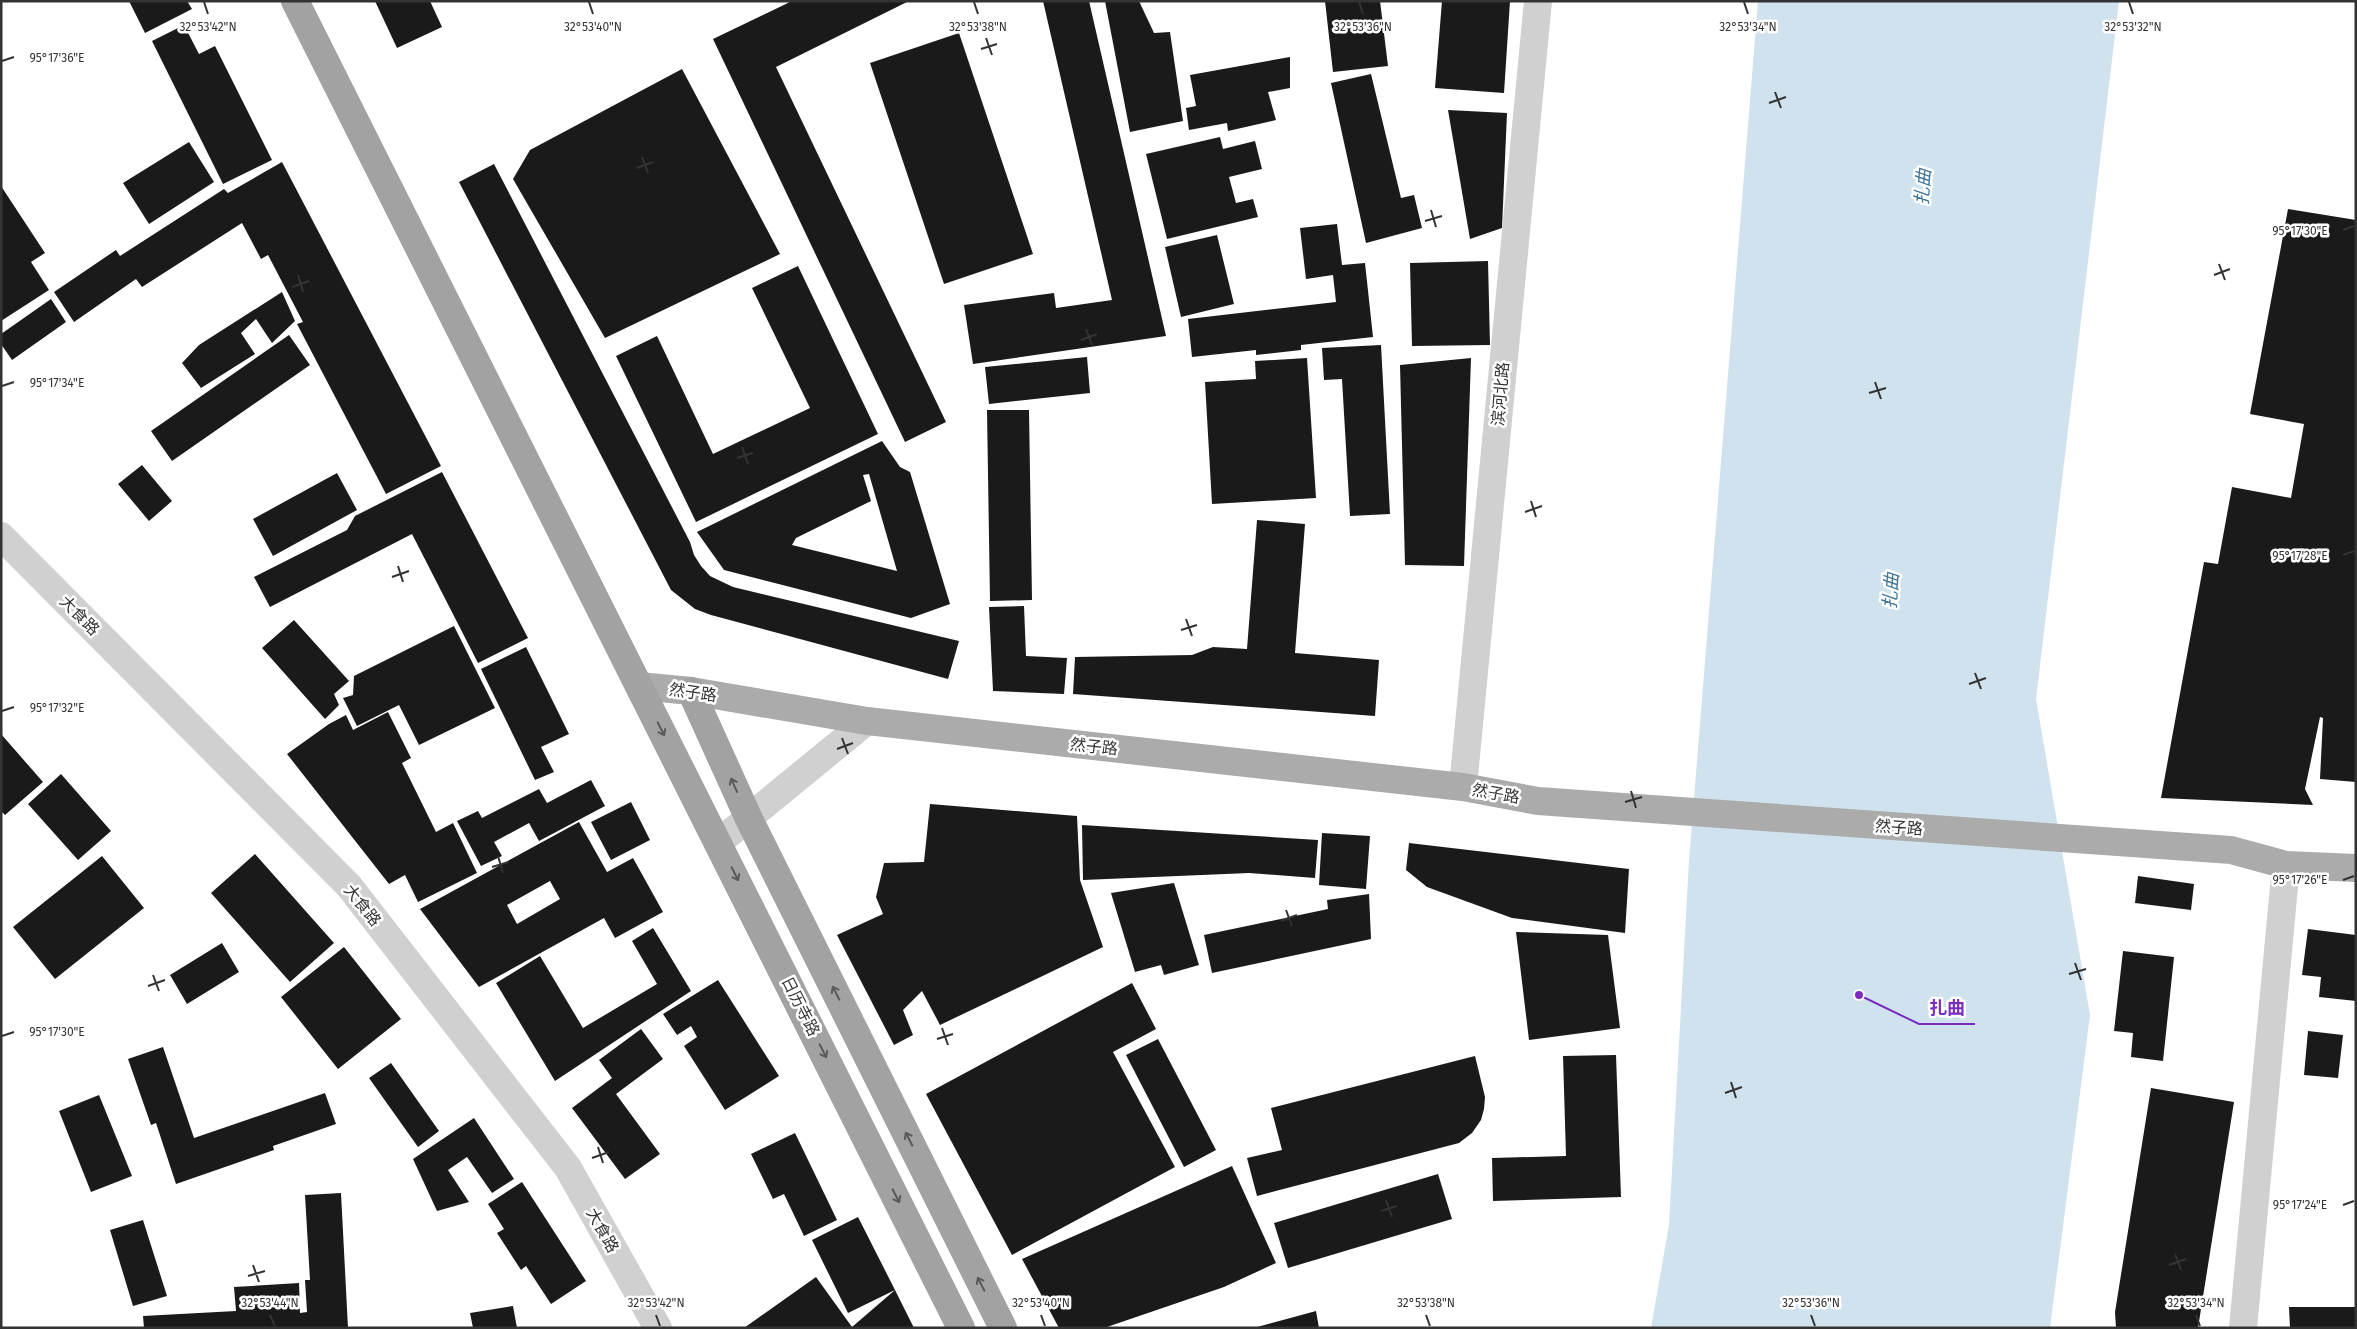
<svg xmlns="http://www.w3.org/2000/svg" width="2357" height="1329" font-family="'Fira Sans','Noto Sans SC',sans-serif">
	<style>
		.water { fill: #cfe2ee }
		.building { fill: #1a1a1a; fill-rule: evenodd }
		.lines { fill: none; stroke-linecap: round; stroke-linejoin: round }
		.minor { stroke: #d0d0d0; stroke-width: 28 }
		.tertiary { stroke: #d0d0d0; stroke-width: 28 }
		.primary { stroke: #ababab; stroke-width: 28 }
		.trunk { stroke: #a2a2a2; stroke-width: 28 }
		.oneway { stroke: #5a5a5a }
		.ticks { fill: none; stroke: #333; stroke-width: 2 }
		.labels { text-anchor: middle; stroke-width: 5; stroke-linejoin: round; paint-order: stroke }
		.street-label { font-size: 16px; fill: #333; stroke: #fff }
		.water-label { font-size: 18px; font-style: italic; fill: #3f7597; stroke: #fff }
		.ticks-label { font-size: 12px; text-anchor: middle; fill: #333; stroke: #fff; stroke-width: 5; stroke-linejoin: round; paint-order: stroke }
		.leader { fill: none; stroke: #7b2cbf; stroke-width: 2 }
		.callout-dot { fill: #7b2cbf; stroke: #fff; stroke-width: 2 }
		.callout-label { font-size: 18px; text-anchor: middle; font-weight: bold; fill: #7b2cbf; stroke: #fff; stroke-width: 5; stroke-linejoin: round; paint-order: stroke }
	</style>
	<rect width="100%" height="100%" fill="#fff"/>
	<path class="water" d="M 1758,1 L 2119,1 L 2036,699 L 2090,1015 L 2050,1328 L 1651,1328 L 1669,1225 L 1689,861 Z"/>
	<path class="building" d="M 129,1 L 187,1 L 192,9 L 145,33 Z
		M 375,1 L 430,1 L 442,27 L 397,48 Z
		M 792,1 L 909,1 L 776,67 L 946,422 L 905,442 L 713,39 Z
		M 1043,1 L 1089,1 L 1166,336 L 973,364 L 964,305 L 1054,293 L 1056,308 L 1112,300 Z
		M 1105,1 L 1139,1 L 1154,33 L 1170,32 L 1183,121 L 1130,132 Z
		M 1325,1 L 1380,1 L 1388,66 L 1333,72 Z
		M 1442,1 L 1510,1 L 1504,93 L 1435,88 Z
		M 184,25 L 199,54 L 215,46 L 272,160 L 223,184 L 152,41 Z
		M 959,33 L 1033,254 L 944,284 L 870,63 Z
		M 1290,57 L 1290,88 L 1268,92 L 1276,120 L 1228,131 L 1227,123 L 1189,130 L 1186,108 L 1196,106 L 1190,75 Z
		M 682,69 L 780,254 L 605,338 L 513,179 L 530,150 Z
		M 1371,74 L 1401,198 L 1414,195 L 1422,228 L 1366,243 L 1331,83 Z
		M 1448,110 L 1507,113 L 1502,228 L 1470,239 Z
		M 1220,137 L 1223,149 L 1255,141 L 1262,169 L 1229,177 L 1236,203 L 1253,199 L 1258,217 L 1167,239 L 1146,154 Z
		M 189,142 L 214,182 L 149,224 L 123,183 Z
		M 282,162 L 441,466 L 386,494 L 297,324 L 303,322 L 268,255 L 261,259 L 242,223 L 142,287 L 136,279 L 74,322 L 54,292 L 116,250 L 120,256 L 224,189 L 228,193 Z
		M 494,164 L 690,542 L 694,555 L 701,566 L 710,576 L 733,587 L 959,641 L 948,679 L 711,615 L 695,609 L 671,590 L 459,182 Z
		M 1,186 L 45,253 L 31,262 L 49,290 L 1,321 Z
		M 2288,209 L 2356,220 L 2356,782 L 2320,779 L 2323,718 L 2320,717 L 2305,789 L 2313,805 L 2161,798 L 2204,562 L 2218,564 L 2232,487 L 2291,498 L 2304,424 L 2250,414 Z
		M 1337,224 L 1342,265 L 1365,263 L 1373,337 L 1301,345 L 1301,350 L 1256,355 L 1256,350 L 1192,357 L 1188,319 L 1336,302 L 1333,275 L 1306,279 L 1300,228 Z
		M 1217,235 L 1234,304 L 1181,317 L 1165,247 Z
		M 1488,261 L 1490,345 L 1412,346 L 1410,263 Z
		M 798,266 L 878,434 L 696,522 L 616,356 L 657,336 L 713,454 L 810,408 L 752,288 Z
		M 282,292 L 295,321 L 272,343 L 256,319 L 241,333 L 255,354 L 201,388 L 182,363 L 199,345 Z
		M 51,299 L 66,322 L 12,360 L 1,344 L 1,334 Z
		M 289,335 L 310,365 L 172,461 L 151,431 Z
		M 1381,345 L 1390,514 L 1350,516 L 1342,379 L 1324,380 L 1322,348 Z
		M 1087,357 L 1090,393 L 989,404 L 985,367 Z
		M 1307,358 L 1316,498 L 1212,504 L 1205,382 L 1256,379 L 1255,361 Z
		M 1471,358 L 1464,566 L 1405,565 L 1400,365 Z
		M 987,410 L 1029,410 L 1032,600 L 990,601 Z
		M 882,441 L 900,467 L 910,472 L 950,604 L 911,618 L 724,570 L 697,532 ZM 869,474 L 897,571 L 792,545 L 796,538 L 871,501 L 863,475 Z
		M 142,465 L 172,501 L 149,521 L 118,484 Z
		M 442,472 L 528,638 L 478,663 L 412,534 L 270,607 L 254,577 L 347,530 L 355,516 Z
		M 337,473 L 357,510 L 273,556 L 253,519 Z
		M 1257,520 L 1305,524 L 1295,653 L 1379,660 L 1375,716 L 1073,694 L 1075,657 L 1192,655 L 1213,647 L 1247,649 Z
		M 1024,606 L 1026,656 L 1067,658 L 1064,694 L 993,691 L 989,607 Z
		M 294,620 L 349,681 L 334,694 L 339,705 L 325,719 L 262,648 Z
		M 454,626 L 495,708 L 419,745 L 399,705 L 357,726 L 343,698 L 353,695 L 354,676 Z
		M 526,647 L 569,734 L 541,747 L 554,772 L 535,780 L 481,669 Z
		M 388,712 L 411,758 L 402,763 L 436,832 L 453,823 L 477,873 L 418,902 L 405,875 L 389,884 L 287,754 L 329,724 L 346,715 L 353,730 Z
		M 1,734 L 43,782 L 5,815 L 1,811 Z
		M 61,774 L 111,831 L 78,860 L 28,804 Z
		M 591,780 L 605,806 L 539,841 L 529,823 L 494,842 L 502,856 L 481,866 L 457,821 L 478,811 L 482,818 L 539,789 L 547,803 Z
		M 631,802 L 650,840 L 611,860 L 591,822 Z
		M 930,804 L 1077,816 L 1080,880 L 1103,947 L 940,1025 L 922,991 L 903,1010 L 913,1035 L 894,1045 L 837,935 L 883,914 L 876,897 L 884,863 L 924,862 Z
		M 579,822 L 607,872 L 633,858 L 663,912 L 615,938 L 604,918 L 479,987 L 420,909 ZM 550,881 L 560,899 L 517,924 L 507,905 Z
		M 1082,825 L 1318,840 L 1315,878 L 1249,873 L 1083,880 Z
		M 1322,833 L 1370,836 L 1366,889 L 1319,885 Z
		M 1409,843 L 1629,869 L 1625,933 L 1512,918 L 1427,887 L 1406,870 Z
		M 255,854 L 334,943 L 290,982 L 211,893 Z
		M 102,856 L 144,908 L 55,979 L 13,927 Z
		M 2138,876 L 2194,884 L 2191,910 L 2135,903 Z
		M 1174,883 L 1199,965 L 1164,975 L 1161,965 L 1135,972 L 1111,893 Z
		M 1369,894 L 1371,939 L 1212,973 L 1204,935 L 1328,909 L 1327,900 Z
		M 653,928 L 691,991 L 555,1081 L 496,983 L 540,956 L 583,1028 L 657,984 L 632,941 Z
		M 2308,929 L 2356,935 L 2356,1001 L 2319,997 L 2321,977 L 2302,975 Z
		M 1516,932 L 1608,935 L 1620,1028 L 1529,1040 Z
		M 222,943 L 239,972 L 187,1004 L 170,975 Z
		M 344,947 L 401,1019 L 338,1069 L 281,997 Z
		M 2123,951 L 2174,957 L 2163,1061 L 2131,1057 L 2133,1033 L 2114,1031 Z
		M 718,980 L 779,1076 L 725,1110 L 684,1046 L 697,1037 L 691,1026 L 677,1035 L 663,1014 Z
		M 1132,983 L 1156,1029 L 1113,1052 L 1175,1167 L 1012,1255 L 926,1094 Z
		M 641,1029 L 663,1059 L 616,1094 L 660,1154 L 625,1179 L 572,1108 L 612,1078 L 599,1060 Z
		M 2308,1031 L 2343,1035 L 2338,1078 L 2304,1075 Z
		M 1158,1039 L 1216,1150 L 1184,1167 L 1126,1055 Z
		M 163,1047 L 194,1138 L 325,1093 L 336,1124 L 273,1146 L 274,1150 L 176,1184 L 156,1123 L 151,1125 L 128,1059 Z
		M 1616,1055 L 1621,1197 L 1493,1201 L 1492,1158 L 1566,1156 L 1563,1056 Z
		M 1475,1056 L 1485,1097 L 1484,1109 L 1481,1120 L 1472,1133 L 1459,1143 L 1257,1196 L 1247,1158 L 1282,1150 L 1271,1108 Z
		M 391,1063 L 439,1131 L 418,1147 L 369,1078 Z
		M 2151,1088 L 2234,1102 L 2198,1328 L 2116,1328 L 2115,1312 Z
		M 99,1095 L 132,1176 L 91,1192 L 59,1111 Z
		M 474,1118 L 514,1179 L 492,1193 L 467,1157 L 448,1170 L 469,1202 L 437,1211 L 413,1159 Z
		M 795,1133 L 837,1220 L 804,1236 L 784,1194 L 773,1199 L 751,1154 Z
		M 1232,1166 L 1276,1263 L 1224,1287 L 1104,1328 L 1059,1328 L 1022,1259 Z
		M 1438,1174 L 1452,1219 L 1288,1268 L 1274,1223 Z
		M 522,1182 L 586,1281 L 551,1304 L 526,1266 L 521,1270 L 497,1233 L 504,1229 L 488,1204 Z
		M 341,1193 L 348,1328 L 144,1328 L 143,1316 L 236,1311 L 234,1287 L 299,1283 L 300,1313 L 307,1312 L 305,1280 L 310,1280 L 305,1195 Z
		M 858,1217 L 895,1290 L 848,1313 L 812,1240 Z
		M 143,1220 L 167,1296 L 133,1306 L 110,1230 Z
		M 816,1277 L 852,1327 L 895,1290 L 914,1328 L 744,1328 Z
		M 513,1306 L 517,1328 L 473,1328 L 470,1313 Z
		M 2289,1307 L 2356,1307 L 2356,1328 L 2290,1328 Z
		M 1316,1311 L 1319,1328 L 1257,1328 L 1257,1327 Z"/>
	<g class="lines">
		<path class="minor" d="M 719,842 L 867,721"/>
		<path class="tertiary" d="M 1,536 L 349,886 L 568,1168 L 658,1328
			M 1463,787 L 1538,1
			M 2243,1328 L 2286,865"/>
		<path class="primary" d="M 639,686 L 691,691 L 867,721 L 1463,787 L 1538,801 L 2231,850 L 2286,865 L 2356,868"/>
		<path class="trunk" d="M 295,1 L 961,1328
			M 691,691 L 749,819 L 1003,1328"/>
	</g>
	<defs><path id="oneway-shaft" d="M-6 0H5M1.5-3L5.5 0L1.5 3" fill="none" stroke-width="1.6" stroke-linecap="round" stroke-linejoin="round" transform="scale(1.25)"/></defs>
	<g class="oneway">
		<use href="#oneway-shaft" transform="translate(661 729) rotate(63)"/>
		<use href="#oneway-shaft" transform="translate(734 785) rotate(-114)"/>
		<use href="#oneway-shaft" transform="translate(735 874) rotate(63)"/>
		<use href="#oneway-shaft" transform="translate(836 993) rotate(-117)"/>
		<use href="#oneway-shaft" transform="translate(823 1051) rotate(63)"/>
		<use href="#oneway-shaft" transform="translate(909 1139) rotate(-117)"/>
		<use href="#oneway-shaft" transform="translate(896 1196) rotate(63)"/>
		<use href="#oneway-shaft" transform="translate(981 1284) rotate(-117)"/>
	</g>
	<path class="ticks" d="M 204,2 L 208,14M 589,2 L 593,14M 974,2 L 978,14M 1359,2 L 1363,14M 1744,2 L 1748,14M 2129,2 L 2133,14M 986,38 L 992,55M 981,49 L 997,44M 2,61 L 14,57M 1775,92 L 1781,108M 1769,103 L 1786,97M 642,157 L 648,173M 637,168 L 653,162M 1431,210 L 1436,227M 1425,221 L 1442,216M 2343,230 L 2354,226M 2219,264 L 2225,280M 298,275 L 303,292M 2214,275 L 2230,269M 292,287 L 309,281M 1086,329 L 1092,345M 1081,340 L 1097,334M 1875,382 L 1881,399M 2,386 L 14,382M 1869,393 L 1886,388M 742,447 L 748,464M 737,458 L 753,453M 1531,501 L 1536,517M 1525,512 L 1542,506M 2343,555 L 2354,551M 398,566 L 403,582M 392,577 L 409,571M 1186,619 L 1192,636M 1181,630 L 1197,625M 1975,673 L 1981,689M 1969,684 L 1986,678M 2,711 L 14,707M 842,738 L 848,754M 837,749 L 853,743M 1631,791 L 1636,808M 1625,802 L 1642,797M 498,856 L 503,873M 492,867 L 509,862M 2343,880 L 2354,876M 1286,910 L 1292,926M 1281,921 L 1297,915M 2075,963 L 2081,980M 2069,974 L 2086,969M 153,975 L 159,991M 148,986 L 165,980M 942,1028 L 948,1045M 2,1036 L 14,1032M 937,1039 L 953,1034M 1731,1082 L 1736,1098M 1725,1093 L 1742,1087M 598,1147 L 603,1163M 592,1158 L 609,1152M 1386,1200 L 1392,1217M 2343,1205 L 2354,1201M 1381,1211 L 1397,1206M 2175,1254 L 2181,1270M 253,1265 L 259,1282M 2169,1265 L 2186,1259M 248,1276 L 265,1271M 270,1315 L 275,1326M 656,1315 L 660,1326M 1041,1315 L 1045,1326M 1426,1315 L 1430,1326M 1811,1315 L 1815,1326M 2196,1315 L 2200,1326"/>
	<g class="labels">
		<g class="street-label">
			<text transform="translate(1500 394) rotate(-85)" y="6">滨河北路</text>
			<text transform="translate(80 615) rotate(45)" y="6">大食路</text>
			<text transform="translate(693 692) rotate(8)" y="6">然子路</text>
			<text transform="translate(1094 746) rotate(6)" y="6">然子路</text>
			<text transform="translate(1496 793) rotate(10)" y="6">然子路</text>
			<text transform="translate(1899 827) rotate(4)" y="6">然子路</text>
			<text transform="translate(363 905) rotate(51)" y="6">大食路</text>
			<text transform="translate(801 1006) rotate(63)" y="6">日历寺路</text>
			<text transform="translate(603 1230) rotate(61)" y="6">大食路</text>
		</g>
		<g class="water-label">
			<text transform="translate(1923 187) rotate(-85)" y="6">扎曲</text>
			<text transform="translate(1891 591) rotate(-85)" y="6">扎曲</text>
		</g>
	</g>
	<g class="ticks-label">
		<text x="208" y="31">32°53'42"N</text>
		<text x="593" y="31">32°53'40"N</text>
		<text x="978" y="31">32°53'38"N</text>
		<text x="1363" y="31">32°53'36"N</text>
		<text x="1748" y="31">32°53'34"N</text>
		<text x="2133" y="31">32°53'32"N</text>
		<text x="57" y="62">95°17'36"E</text>
		<text x="2300" y="235">95°17'30"E</text>
		<text x="57" y="387">95°17'34"E</text>
		<text x="2300" y="560">95°17'28"E</text>
		<text x="57" y="712">95°17'32"E</text>
		<text x="2300" y="884">95°17'26"E</text>
		<text x="57" y="1036">95°17'30"E</text>
		<text x="2300" y="1209">95°17'24"E</text>
		<text x="270" y="1307">32°53'44"N</text>
		<text x="656" y="1307">32°53'42"N</text>
		<text x="1041" y="1307">32°53'40"N</text>
		<text x="1426" y="1307">32°53'38"N</text>
		<text x="1811" y="1307">32°53'36"N</text>
		<text x="2196" y="1307">32°53'34"N</text>
	</g>
	<path class="leader" d="M1859 995L1919 1024H1975"/>
	<circle class="callout-dot" cx="1859" cy="995" r="5"/>
	<g class="callout-label">
		<text x="1947" y="1014">扎曲</text>
	</g>
	<rect width="2357" height="1329" fill="none" stroke="#333333" stroke-width="5"/>
</svg>
